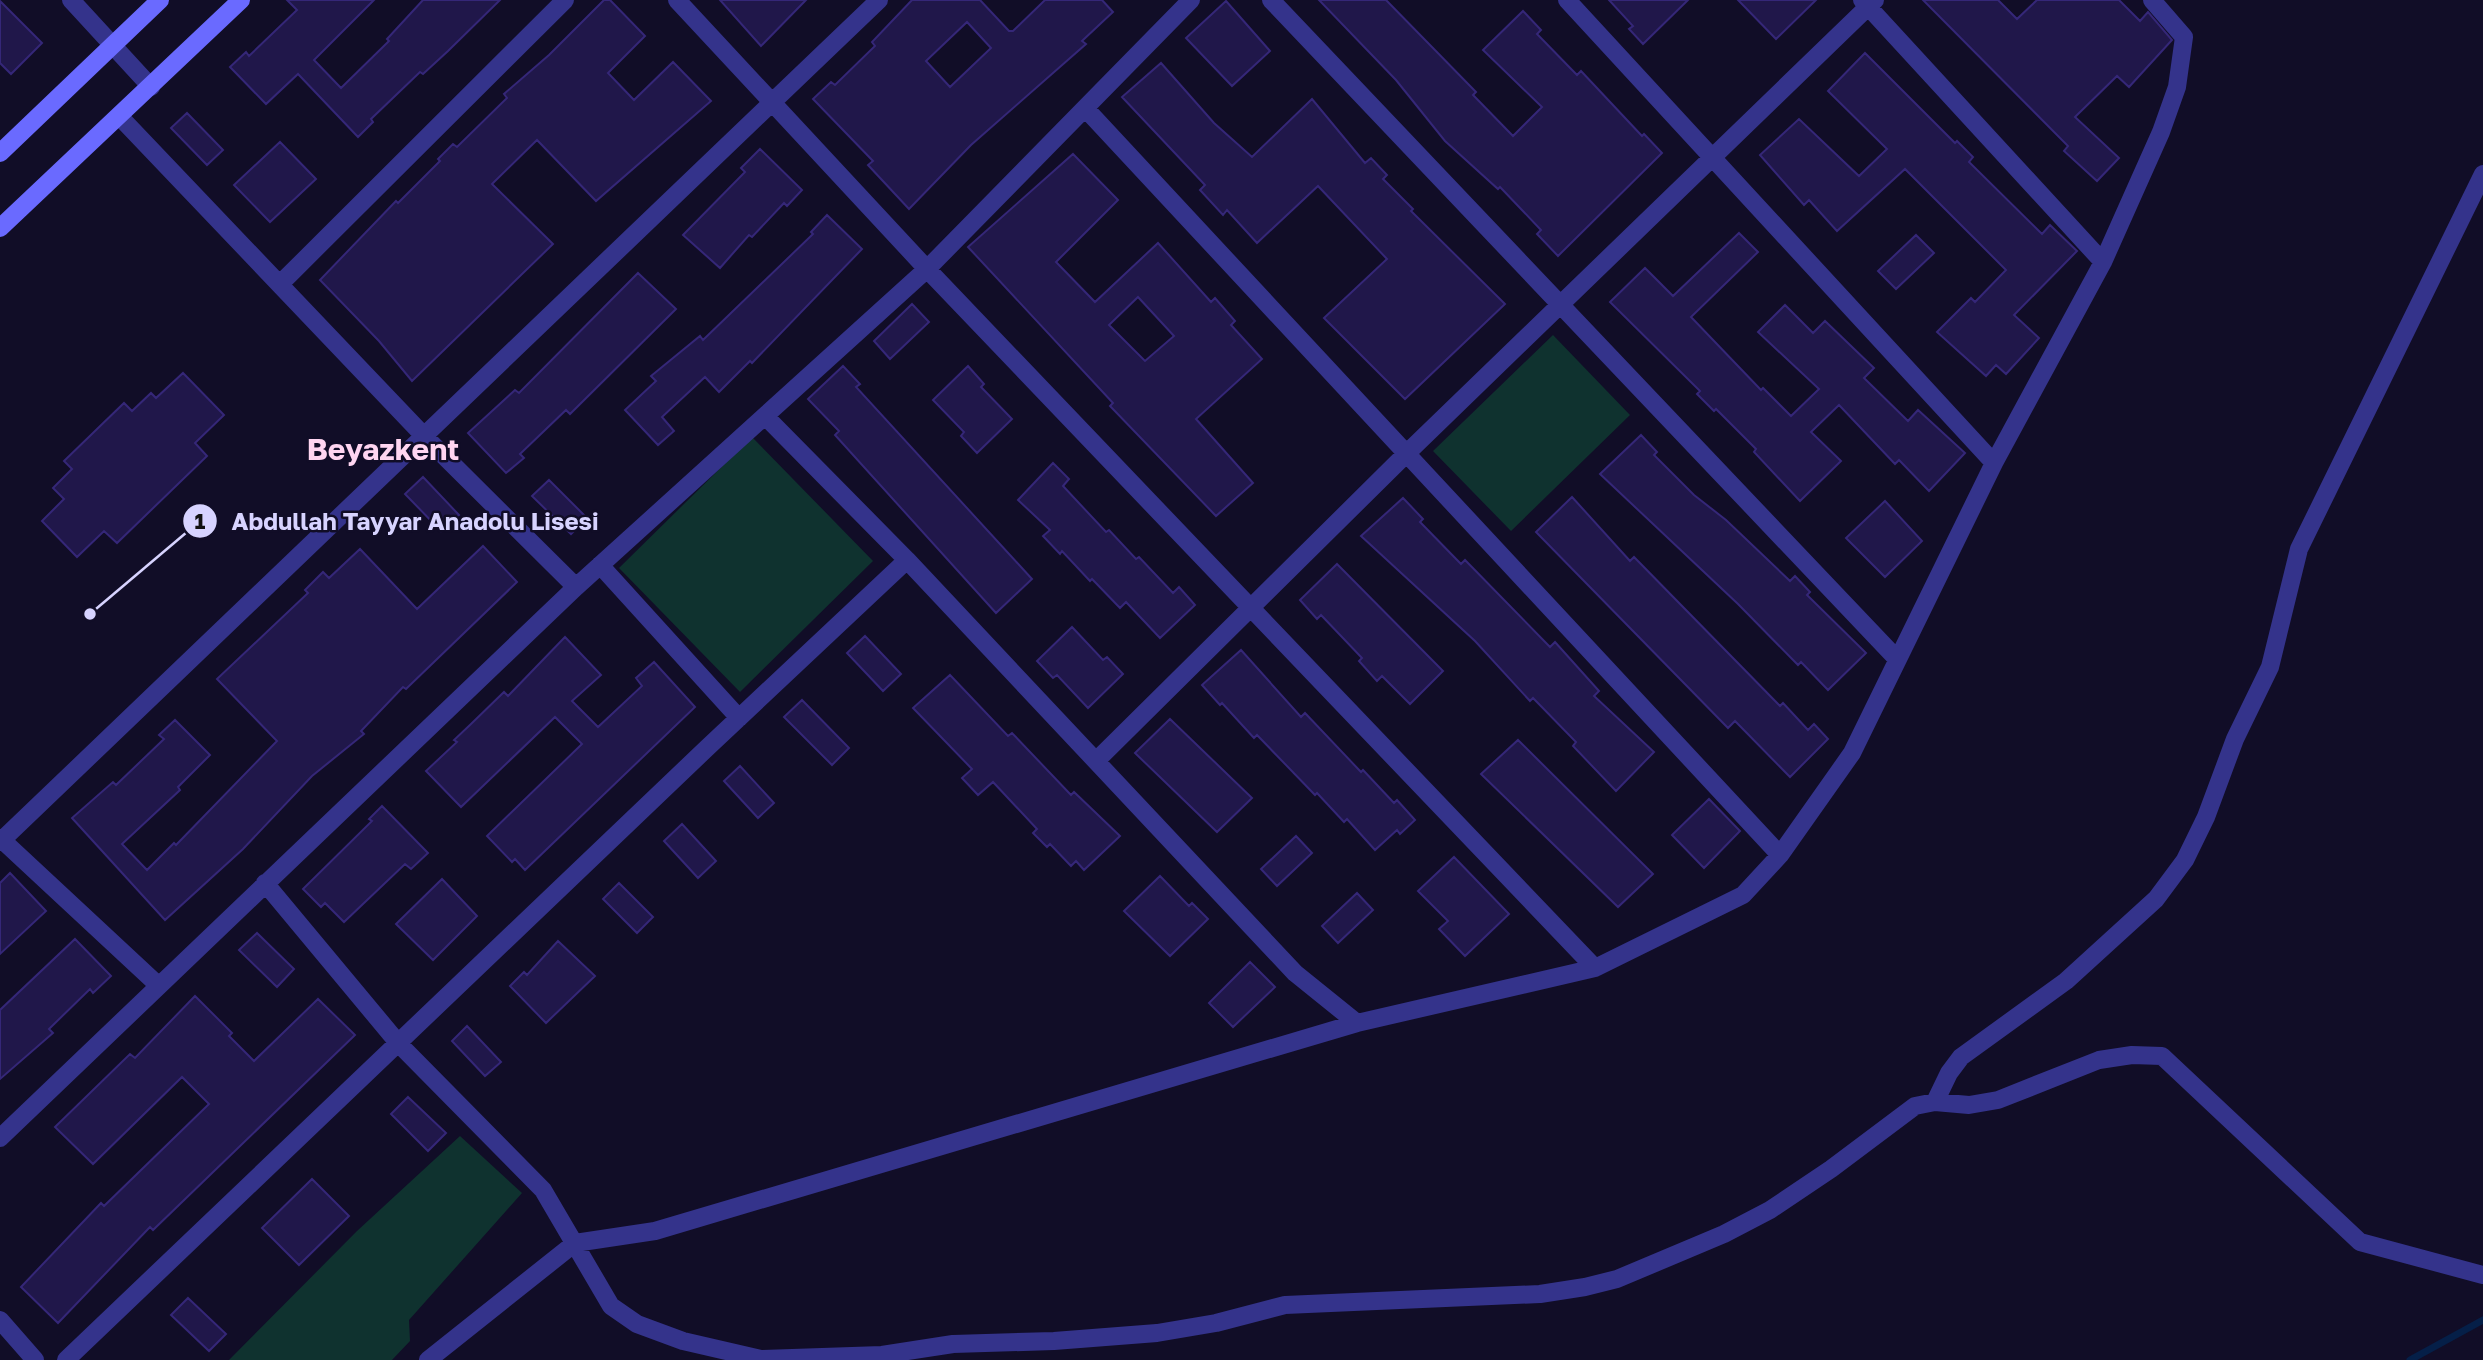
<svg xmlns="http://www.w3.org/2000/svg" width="2483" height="1360" font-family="'Golos Text',sans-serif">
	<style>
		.green { fill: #0f322f }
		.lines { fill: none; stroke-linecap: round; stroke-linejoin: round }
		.stream { stroke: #051f48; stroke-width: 7 }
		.building { fill: #20174a; stroke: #352778; stroke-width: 2; fill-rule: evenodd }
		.street { stroke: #34338b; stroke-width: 18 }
		.secondary { stroke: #6a6aff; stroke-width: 18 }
		.labels { text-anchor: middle; stroke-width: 5; stroke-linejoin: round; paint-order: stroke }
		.district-label { font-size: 30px; font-weight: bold; fill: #ffd5f1; stroke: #110d27 }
		.leader { fill: none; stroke: #d7d3ff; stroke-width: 2.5 }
		.callout-dot { fill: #d7d3ff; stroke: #110d27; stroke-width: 2.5 }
		.mark-label { font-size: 21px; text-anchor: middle; font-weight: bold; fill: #111 }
		.callout-label { font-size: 24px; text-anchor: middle; font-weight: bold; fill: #d7d3ff; stroke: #110d27; stroke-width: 5; stroke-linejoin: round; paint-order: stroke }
	</style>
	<rect width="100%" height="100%" fill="#110d27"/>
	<path class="green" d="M 1553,335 L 1630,415 L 1511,531 L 1433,451 Z
		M 752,437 L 873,561 L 740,692 L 619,568 Z
		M 460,1136 L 522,1193 L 409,1320 L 410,1341 L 392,1360 L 229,1360 L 357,1231 Z"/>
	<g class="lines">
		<path class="stream" d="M 2410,1360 L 2483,1320"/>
	</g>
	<path class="building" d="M 287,0 L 374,0 L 314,60 L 341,88 L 389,41 L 387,39 L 423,0 L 500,0 L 448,51 L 423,74 L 420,72 L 371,119 L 373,122 L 358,137 L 298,74 L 266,104 L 230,67 L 246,52 L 249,56 L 297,10 Z
		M 604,0 L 610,0 L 645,36 L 608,73 L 634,100 L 673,62 L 711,101 L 596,201 L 537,140 L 492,184 L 553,244 L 412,381 L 379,341 L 320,280 L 396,201 L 398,203 L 440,161 L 438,159 L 453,144 L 457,147 L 507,98 L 504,94 L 549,55 Z
		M 720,0 L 806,0 L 761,46 Z
		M 912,0 L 980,0 L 1009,31 L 1013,31 L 1045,0 L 1102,0 L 1113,12 L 1082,41 L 1086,44 L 971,145 L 909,209 L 868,165 L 873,161 L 813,99 L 831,82 L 835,85 L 875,46 L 872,42 ZM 967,22 L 991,48 L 950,87 L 926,61 Z
		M 1319,0 L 1386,0 L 1476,92 L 1473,95 L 1513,136 L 1542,107 L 1483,50 L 1523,11 L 1541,30 L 1537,34 L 1577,75 L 1581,71 L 1642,136 L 1644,134 L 1662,153 L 1558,256 L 1537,234 L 1541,230 L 1500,187 L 1498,189 L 1445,141 L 1396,80 Z
		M 1609,0 L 1688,0 L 1643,44 L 1629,29 L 1633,26 Z
		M 1738,0 L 1816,0 L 1776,39 Z
		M 1923,0 L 1998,0 L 2017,19 L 2037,0 L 2119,0 L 2140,21 L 2148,12 L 2172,40 L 2129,87 L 2117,76 L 2075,117 L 2119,158 L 2097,181 L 2064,151 L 2068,146 Z
		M 0,1 L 42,43 L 11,74 L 0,63 Z
		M 1226,1 L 1270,51 L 1232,86 L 1186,38 Z
		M 1865,53 L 1955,143 L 1957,141 L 1973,157 L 1969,162 L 2042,234 L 2050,225 L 2077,251 L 2014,315 L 2039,338 L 2006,374 L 1996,365 L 1986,376 L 1937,332 L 1971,298 L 1975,302 L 2006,270 L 1905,169 L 1837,231 L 1809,200 L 1804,205 L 1760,155 L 1799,119 L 1859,176 L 1887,149 L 1828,91 Z
		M 1161,63 L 1214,123 L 1252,157 L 1312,99 L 1365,163 L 1371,158 L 1387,175 L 1383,179 L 1413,209 L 1411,211 L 1505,304 L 1405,399 L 1324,318 L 1387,259 L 1318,186 L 1257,243 L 1227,210 L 1223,215 L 1200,190 L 1205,185 L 1122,97 Z
		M 187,113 L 223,150 L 207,165 L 171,128 Z
		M 280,142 L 316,179 L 270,222 L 234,185 Z
		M 760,149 L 802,190 L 787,206 L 784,203 L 752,237 L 749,235 L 720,268 L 683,235 L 745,172 L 741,168 Z
		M 1073,154 L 1118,200 L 1056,262 L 1095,302 L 1158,243 L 1211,302 L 1215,298 L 1235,321 L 1231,325 L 1262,359 L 1196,419 L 1253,483 L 1216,516 L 1110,406 L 1113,403 L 968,247 ZM 1138,297 L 1174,336 L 1145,361 L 1109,325 Z
		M 827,215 L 862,249 L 752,363 L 750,361 L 719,392 L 705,377 L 662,417 L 674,431 L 658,445 L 625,410 L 656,381 L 651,376 L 700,336 L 703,340 L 813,234 L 811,232 Z
		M 1739,233 L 1758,252 L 1691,317 L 1761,390 L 1763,388 L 1791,416 L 1819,389 L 1758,332 L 1785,305 L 1813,333 L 1825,321 L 1874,368 L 1864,378 L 1908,421 L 1918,410 L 1965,453 L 1929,491 L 1899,460 L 1895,464 L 1839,405 L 1811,432 L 1841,461 L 1800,501 L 1754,452 L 1756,449 L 1716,409 L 1714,411 L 1697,394 L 1700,391 L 1610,302 L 1645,268 L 1673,296 Z
		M 1916,235 L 1934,253 L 1896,289 L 1878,271 Z
		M 638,273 L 676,309 L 570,414 L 566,410 L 520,454 L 524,458 L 506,473 L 468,433 L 515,390 L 519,393 Z
		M 912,304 L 929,322 L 890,359 L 874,341 Z
		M 843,366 L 860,384 L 856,387 L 1032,579 L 996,613 L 835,435 L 839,431 L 808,399 Z
		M 968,366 L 984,384 L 981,387 L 1012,419 L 977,453 L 961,436 L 964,432 L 933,400 Z
		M 183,373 L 224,415 L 195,443 L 207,456 L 117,543 L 104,531 L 77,557 L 42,521 L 64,499 L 53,488 L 72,469 L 64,461 L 124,403 L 132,411 L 151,393 L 156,398 Z
		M 1641,435 L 1657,452 L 1654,455 L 1694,495 L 1726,520 L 1790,581 L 1795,576 L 1810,592 L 1807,595 L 1866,653 L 1828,690 L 1801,662 L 1798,665 L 1738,604 L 1600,474 Z
		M 1053,463 L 1069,479 L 1063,486 L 1106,532 L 1109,530 L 1136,559 L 1139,557 L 1173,593 L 1179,587 L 1195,605 L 1160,638 L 1126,602 L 1120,608 L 1092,579 L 1090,581 L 1062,551 L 1060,554 L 1043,536 L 1050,530 L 1018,500 Z
		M 423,477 L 459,515 L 441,531 L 405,494 Z
		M 549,480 L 587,518 L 571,534 L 532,496 Z
		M 1572,497 L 1630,561 L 1634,557 L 1780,706 L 1783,703 L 1808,730 L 1814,724 L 1828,739 L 1790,777 L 1735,721 L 1728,728 L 1536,532 Z
		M 1403,498 L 1423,519 L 1420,522 L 1461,564 L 1465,560 L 1550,647 L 1555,642 L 1599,691 L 1594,696 L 1654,752 L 1616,791 L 1573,746 L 1576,742 L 1533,698 L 1530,701 L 1475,641 L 1361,536 Z
		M 1885,501 L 1922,541 L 1885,577 L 1846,538 Z
		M 483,546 L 517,582 L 406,689 L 403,687 L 361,731 L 364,734 L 312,776 L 243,849 L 165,920 L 72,818 L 113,782 L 116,785 L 164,739 L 159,735 L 175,720 L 210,755 L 178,787 L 180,790 L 122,844 L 147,870 L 174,843 L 176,845 L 277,741 L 217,679 L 308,593 L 305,590 L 323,572 L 329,578 L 360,549 L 417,609 Z
		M 1337,564 L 1443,671 L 1410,704 L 1382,676 L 1377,681 L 1359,661 L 1362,658 L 1321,615 L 1317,619 L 1300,600 Z
		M 1072,627 L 1103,660 L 1107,657 L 1123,674 L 1088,708 L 1057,675 L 1053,678 L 1037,661 Z
		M 865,636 L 901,674 L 883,691 L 847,653 Z
		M 565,637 L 601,675 L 572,701 L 598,727 L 642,686 L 636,678 L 654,662 L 695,707 L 525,870 L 515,859 L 512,862 L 487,836 L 582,744 L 555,717 L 461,807 L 426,771 L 457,742 L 454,740 L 471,724 L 504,692 L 508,696 Z
		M 1241,650 L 1301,717 L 1305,713 L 1361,772 L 1363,770 L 1394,803 L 1397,800 L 1415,820 L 1400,834 L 1397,830 L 1375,850 L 1347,819 L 1344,822 L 1317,793 L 1315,795 L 1257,735 L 1254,738 L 1222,703 L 1220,705 L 1202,685 Z
		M 950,675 L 1008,736 L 1012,733 L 1071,795 L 1074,792 L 1120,836 L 1084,870 L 1076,861 L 1071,866 L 1050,844 L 1047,847 L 1033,833 L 1037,829 L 993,782 L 978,795 L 962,778 L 972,769 L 913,708 Z
		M 802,700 L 849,748 L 832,765 L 784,717 Z
		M 1170,719 L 1252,798 L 1217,832 L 1135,753 Z
		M 1518,740 L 1653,874 L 1618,907 L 1481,774 Z
		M 740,766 L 774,803 L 758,818 L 724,781 Z
		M 1709,799 L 1740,831 L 1704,868 L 1672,835 Z
		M 382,806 L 428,853 L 411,869 L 405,864 L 344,922 L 325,903 L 321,907 L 303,889 L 372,821 L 369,819 Z
		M 682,824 L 716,861 L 698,878 L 664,841 Z
		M 1296,836 L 1312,853 L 1277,886 L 1261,869 Z
		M 1454,857 L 1509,914 L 1465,956 L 1439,929 L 1448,921 L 1418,891 Z
		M 10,873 L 46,911 L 0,954 L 0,883 Z
		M 1160,876 L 1189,906 L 1192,903 L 1208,919 L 1170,956 L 1124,911 Z
		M 442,879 L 477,916 L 433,960 L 396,924 Z
		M 619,883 L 653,917 L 637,933 L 603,899 Z
		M 1357,893 L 1373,910 L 1338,943 L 1322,926 Z
		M 257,933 L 294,969 L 277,987 L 239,950 Z
		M 75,939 L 111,976 L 93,993 L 90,989 L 49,1029 L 53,1033 L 0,1079 L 0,1010 Z
		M 558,941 L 595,976 L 546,1023 L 510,986 L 524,972 L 527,975 Z
		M 1250,962 L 1275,987 L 1233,1027 L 1209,1003 Z
		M 195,996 L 232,1033 L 229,1036 L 254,1061 L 318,999 L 355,1035 L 153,1230 L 150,1227 L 58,1323 L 21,1287 L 101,1203 L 104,1206 L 209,1104 L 182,1077 L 93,1164 L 55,1127 L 130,1054 L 135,1058 Z
		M 467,1026 L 501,1062 L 485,1076 L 452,1041 Z
		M 408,1097 L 446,1133 L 428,1151 L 391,1114 Z
		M 312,1179 L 349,1216 L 299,1265 L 262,1228 Z
		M 188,1298 L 226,1334 L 209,1351 L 171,1315 Z"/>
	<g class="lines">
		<path class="street" d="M 71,0 L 151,87
			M 677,0 L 927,269 L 1595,968
			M 1271,0 L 1897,659
			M 1567,0 L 1994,463
			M 1862,0 L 2103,262
			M 1085,108 L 1780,855
			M 120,117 L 425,437 L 576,587
			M 280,284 L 565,0
			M 765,416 L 907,560 L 1295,973 L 1357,1023 L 1595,968 L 1743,895 L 1780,855 L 1852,753 L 1994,463 L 2103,262 L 2161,132 L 2177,87 L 2184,37 L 2152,0
			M 600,565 L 739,718
			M 1096,761 L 1406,454 L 1875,0
			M 0,838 L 158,985
			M 0,842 L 879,0
			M 265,883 L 399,1044 L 543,1190 L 611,1306 L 637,1324 L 683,1341 L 761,1359 L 882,1355 L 953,1344 L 1054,1341 L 1157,1333 L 1216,1323 L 1285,1305 L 1540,1294 L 1585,1287 L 1617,1279 L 1724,1234 L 1770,1210 L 1831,1169 L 1915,1106 L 1935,1102 L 1969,1105 L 1998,1100 L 2099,1060 L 2132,1055 L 2162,1056 L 2360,1242 L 2483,1275
			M 1935,1102 L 1949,1073 L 1961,1057 L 2066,981 L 2156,899 L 2185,860 L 2206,817 L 2235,739 L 2270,667 L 2299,549 L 2483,174
			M 0,1138 L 576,587 L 927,269 L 1191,0
			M 0,1320 L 35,1360
			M 66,1360 L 708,747 L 907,560
			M 428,1360 L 575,1243 L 655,1231 L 1357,1023"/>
		<path class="secondary" d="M 0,153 L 160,0
			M 0,228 L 241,0"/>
	</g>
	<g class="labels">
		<g class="district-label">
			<text x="383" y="460">Beyazkent</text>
		</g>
	</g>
	<path class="leader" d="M90 614L200 521"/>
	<g class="callout-dot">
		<circle cx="90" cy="614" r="7"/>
		<circle cx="200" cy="521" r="18"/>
	</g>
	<g class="mark-label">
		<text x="200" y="529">1</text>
	</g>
	<g class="callout-label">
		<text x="415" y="530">Abdullah Tayyar Anadolu Lisesi</text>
	</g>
</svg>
